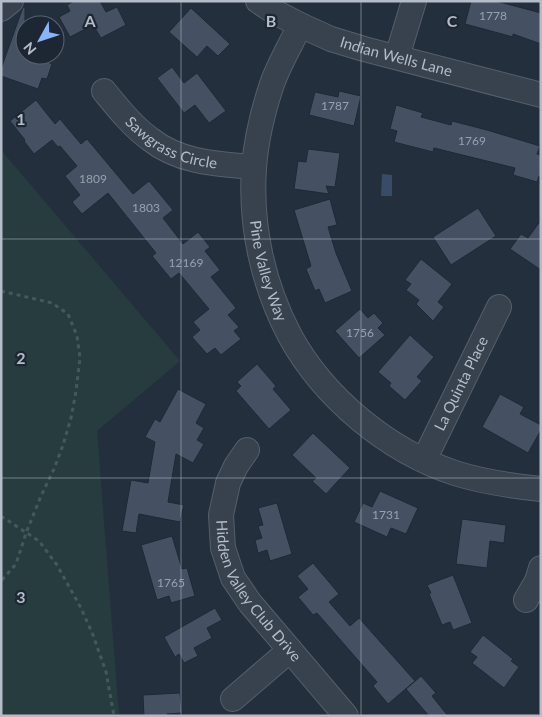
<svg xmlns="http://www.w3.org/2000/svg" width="542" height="717" font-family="Lato,sans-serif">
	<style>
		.green { fill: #263c3f }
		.water { fill: #394c67 }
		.building { fill: #455162; stroke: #1f2835 }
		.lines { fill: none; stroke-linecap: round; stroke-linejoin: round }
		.minor-casing { stroke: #565f6c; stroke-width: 26 }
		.path { stroke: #44595c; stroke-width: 3; stroke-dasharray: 4 4; stroke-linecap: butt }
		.minor { stroke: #38414e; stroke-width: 24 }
		.grid { fill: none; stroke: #b4bcc9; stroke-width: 1; stroke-opacity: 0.55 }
		.labels { text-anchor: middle; stroke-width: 4.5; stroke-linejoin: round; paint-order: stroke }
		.number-label { font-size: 12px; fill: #98a1af }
		.street-label { font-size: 15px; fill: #b4bcc9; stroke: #1d2633 }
		.grid-label { font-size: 16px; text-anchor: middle; font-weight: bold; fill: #b4bcc9; stroke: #1d2633; stroke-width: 4.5; stroke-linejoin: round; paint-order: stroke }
	</style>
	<rect width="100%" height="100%" fill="#242f3e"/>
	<path class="green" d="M 1,150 L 180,361 L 97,431 L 119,716 L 1,716 Z"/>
	<path class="water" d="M 382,174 L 392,175 L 392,196 L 381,196 Z"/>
	<path class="building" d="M 74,1 L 100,1 L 106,12 L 117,7 L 126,25 L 101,38 L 93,25 L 70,37 L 59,17 L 70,11 L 67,5 Z
		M 471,1 L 496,1 L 541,13 L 541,44 L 513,34 L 513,37 L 465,24 Z
		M 23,7 L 25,7 L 25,55 L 50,55 L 48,62 L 52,64 L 47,79 L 42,78 L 38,89 L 1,76 L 1,69 Z
		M 191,8 L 230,44 L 218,56 L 207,46 L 197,57 L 169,32 Z
		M 172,67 L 184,83 L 197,73 L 226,111 L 209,123 L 195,105 L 184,113 L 157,78 Z
		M 339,91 L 361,96 L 354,126 L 309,115 L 315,92 L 338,97 Z
		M 36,100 L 55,124 L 60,119 L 81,144 L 87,139 L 133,194 L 149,181 L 173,210 L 163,218 L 183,244 L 198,232 L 210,247 L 205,251 L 220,270 L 211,277 L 236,308 L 228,315 L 239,327 L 234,331 L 241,339 L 221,355 L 215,348 L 207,354 L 192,337 L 200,330 L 193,322 L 209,309 L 179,273 L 171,279 L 152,256 L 156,253 L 108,193 L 82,214 L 72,202 L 80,195 L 65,176 L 77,166 L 60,146 L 58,147 L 52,140 L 34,154 L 24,141 L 25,140 L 10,121 Z
		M 396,105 L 423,113 L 421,117 L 451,125 L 452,121 L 487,130 L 540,146 L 537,154 L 541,155 L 541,177 L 539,176 L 537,182 L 513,175 L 515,168 L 434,148 L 433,152 L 394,142 L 397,131 L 390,129 Z
		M 308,149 L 340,153 L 335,187 L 326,186 L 329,194 L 294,189 L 298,161 L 306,162 Z
		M 330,199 L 337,225 L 328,227 L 336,253 L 352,291 L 325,303 L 319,289 L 315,291 L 306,269 L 311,266 L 294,210 Z
		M 478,208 L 496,236 L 451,265 L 433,237 Z
		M 541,220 L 541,270 L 510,249 L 521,234 L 528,238 Z
		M 421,259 L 452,284 L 438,302 L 444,307 L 433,321 L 416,304 L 419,300 L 406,290 L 411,284 L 405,280 Z
		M 360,309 L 368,318 L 374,313 L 383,323 L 378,328 L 385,335 L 359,358 L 335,331 Z
		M 410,335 L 434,357 L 417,377 L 422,381 L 405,400 L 389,386 L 391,383 L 378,372 Z
		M 257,364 L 276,386 L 273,389 L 291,410 L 269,429 L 236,391 L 241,386 L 237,382 Z
		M 178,389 L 206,404 L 196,423 L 204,428 L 197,440 L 204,444 L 193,463 L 176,454 L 168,502 L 184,505 L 180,522 L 139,514 L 136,533 L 122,531 L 131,480 L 148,483 L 155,442 L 145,437 L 155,419 L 160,422 Z
		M 500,394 L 524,407 L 520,414 L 541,425 L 541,430 L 528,453 L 482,427 Z
		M 313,433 L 350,468 L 326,494 L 312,481 L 316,478 L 292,455 Z
		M 380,491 L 418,508 L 406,534 L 391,528 L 387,537 L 354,522 L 363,503 L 372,507 Z
		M 277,503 L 292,554 L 270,561 L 267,550 L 258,553 L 255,540 L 262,538 L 258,526 L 263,525 L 258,508 Z
		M 462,519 L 506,525 L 504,543 L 490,541 L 487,568 L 456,564 Z
		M 172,536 L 182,569 L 187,568 L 195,596 L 171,603 L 169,596 L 157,600 L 141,545 Z
		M 313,563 L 339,594 L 329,602 L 350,626 L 359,618 L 415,681 L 388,704 L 373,686 L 377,682 L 317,613 L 313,615 L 298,597 L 308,589 L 297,576 Z
		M 453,575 L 472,623 L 453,630 L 450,622 L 442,625 L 429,594 L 431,593 L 427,585 Z
		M 215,608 L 222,620 L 207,628 L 212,638 L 194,648 L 198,656 L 184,663 L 179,654 L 175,657 L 164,637 Z
		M 483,635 L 513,659 L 511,661 L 519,667 L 504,688 L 472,663 L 477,657 L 470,652 Z
		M 421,676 L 436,693 L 432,696 L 448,716 L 429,716 L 406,689 Z
		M 180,693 L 182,713 L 167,714 L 167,716 L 144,716 L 143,695 Z"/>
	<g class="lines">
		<defs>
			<g id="minor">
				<path id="s1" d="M 258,1 L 273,11 L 300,25 L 331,39 L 364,49 L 541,95"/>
				<path d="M 1,9 L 11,1"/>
				<path id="s2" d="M 300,25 C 291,44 279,64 272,84 C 263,111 256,140 254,168 C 250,226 263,285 290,336 C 324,398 388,451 455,473 C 483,482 512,486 541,489"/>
				<path d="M 397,57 L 414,1"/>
				<path id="s3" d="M 104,91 C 118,108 132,126 150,139 C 180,163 218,164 254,167"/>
				<path id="s4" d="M 247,450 L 236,466 L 228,483 L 221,515 L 223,548 L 233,578 L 250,603 L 346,716"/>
				<path id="s5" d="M 424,460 L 499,307"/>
				<path d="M 526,600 L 537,581 L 541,568"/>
				<path d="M 233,699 L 290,650"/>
			</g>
		</defs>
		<use href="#minor" class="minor-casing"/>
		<path class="path" d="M 1,291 L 52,303 L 68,314 L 77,336 L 80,358 L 76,391 L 71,418 L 63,445 L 54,469 L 41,496 L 26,533 L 16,564 L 1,581
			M 1,516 L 39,541 L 57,565 L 81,608 L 93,635 L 106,672 L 114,716"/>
		<use href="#minor" class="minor"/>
	</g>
	<path class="grid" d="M 181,1 L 181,716M 361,1 L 361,716M 1,239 L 541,239M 1,478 L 541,478"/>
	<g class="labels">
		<g class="number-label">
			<text x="493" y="20">1778</text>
			<text x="335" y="110">1787</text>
			<text x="472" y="145">1769</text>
			<text x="93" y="183">1809</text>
			<text x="146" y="212">1803</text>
			<text x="186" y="267">12169</text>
			<text x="360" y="337">1756</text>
			<text x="386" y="519">1731</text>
			<text x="171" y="587">1765</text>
		</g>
		<g class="street-label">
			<text dy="5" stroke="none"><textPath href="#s1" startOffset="150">Indian Wells Lane</textPath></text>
			<text dy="5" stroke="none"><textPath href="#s3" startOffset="88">Sawgrass Circle</textPath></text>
			<text dy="5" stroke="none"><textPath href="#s2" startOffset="256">Pine Valley Way</textPath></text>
			<text dy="5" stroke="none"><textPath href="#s5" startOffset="85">La Quinta Place</textPath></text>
			<text dy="5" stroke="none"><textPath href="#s4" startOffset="158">Hidden Valley Club Drive</textPath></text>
		</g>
	</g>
	<g class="grid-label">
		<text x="90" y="27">A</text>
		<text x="271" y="27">B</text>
		<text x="452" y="27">C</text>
		<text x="21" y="125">1</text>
		<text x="21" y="364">2</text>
		<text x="21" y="603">3</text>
	</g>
	<rect width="542" height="717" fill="none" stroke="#b4bcc9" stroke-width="5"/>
	<g transform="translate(40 40) rotate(230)"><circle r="24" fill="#1d2633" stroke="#59626f"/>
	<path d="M0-4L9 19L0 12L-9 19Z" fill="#8ab4f8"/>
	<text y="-8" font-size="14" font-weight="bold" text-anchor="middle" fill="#b4bcc9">N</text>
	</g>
</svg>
